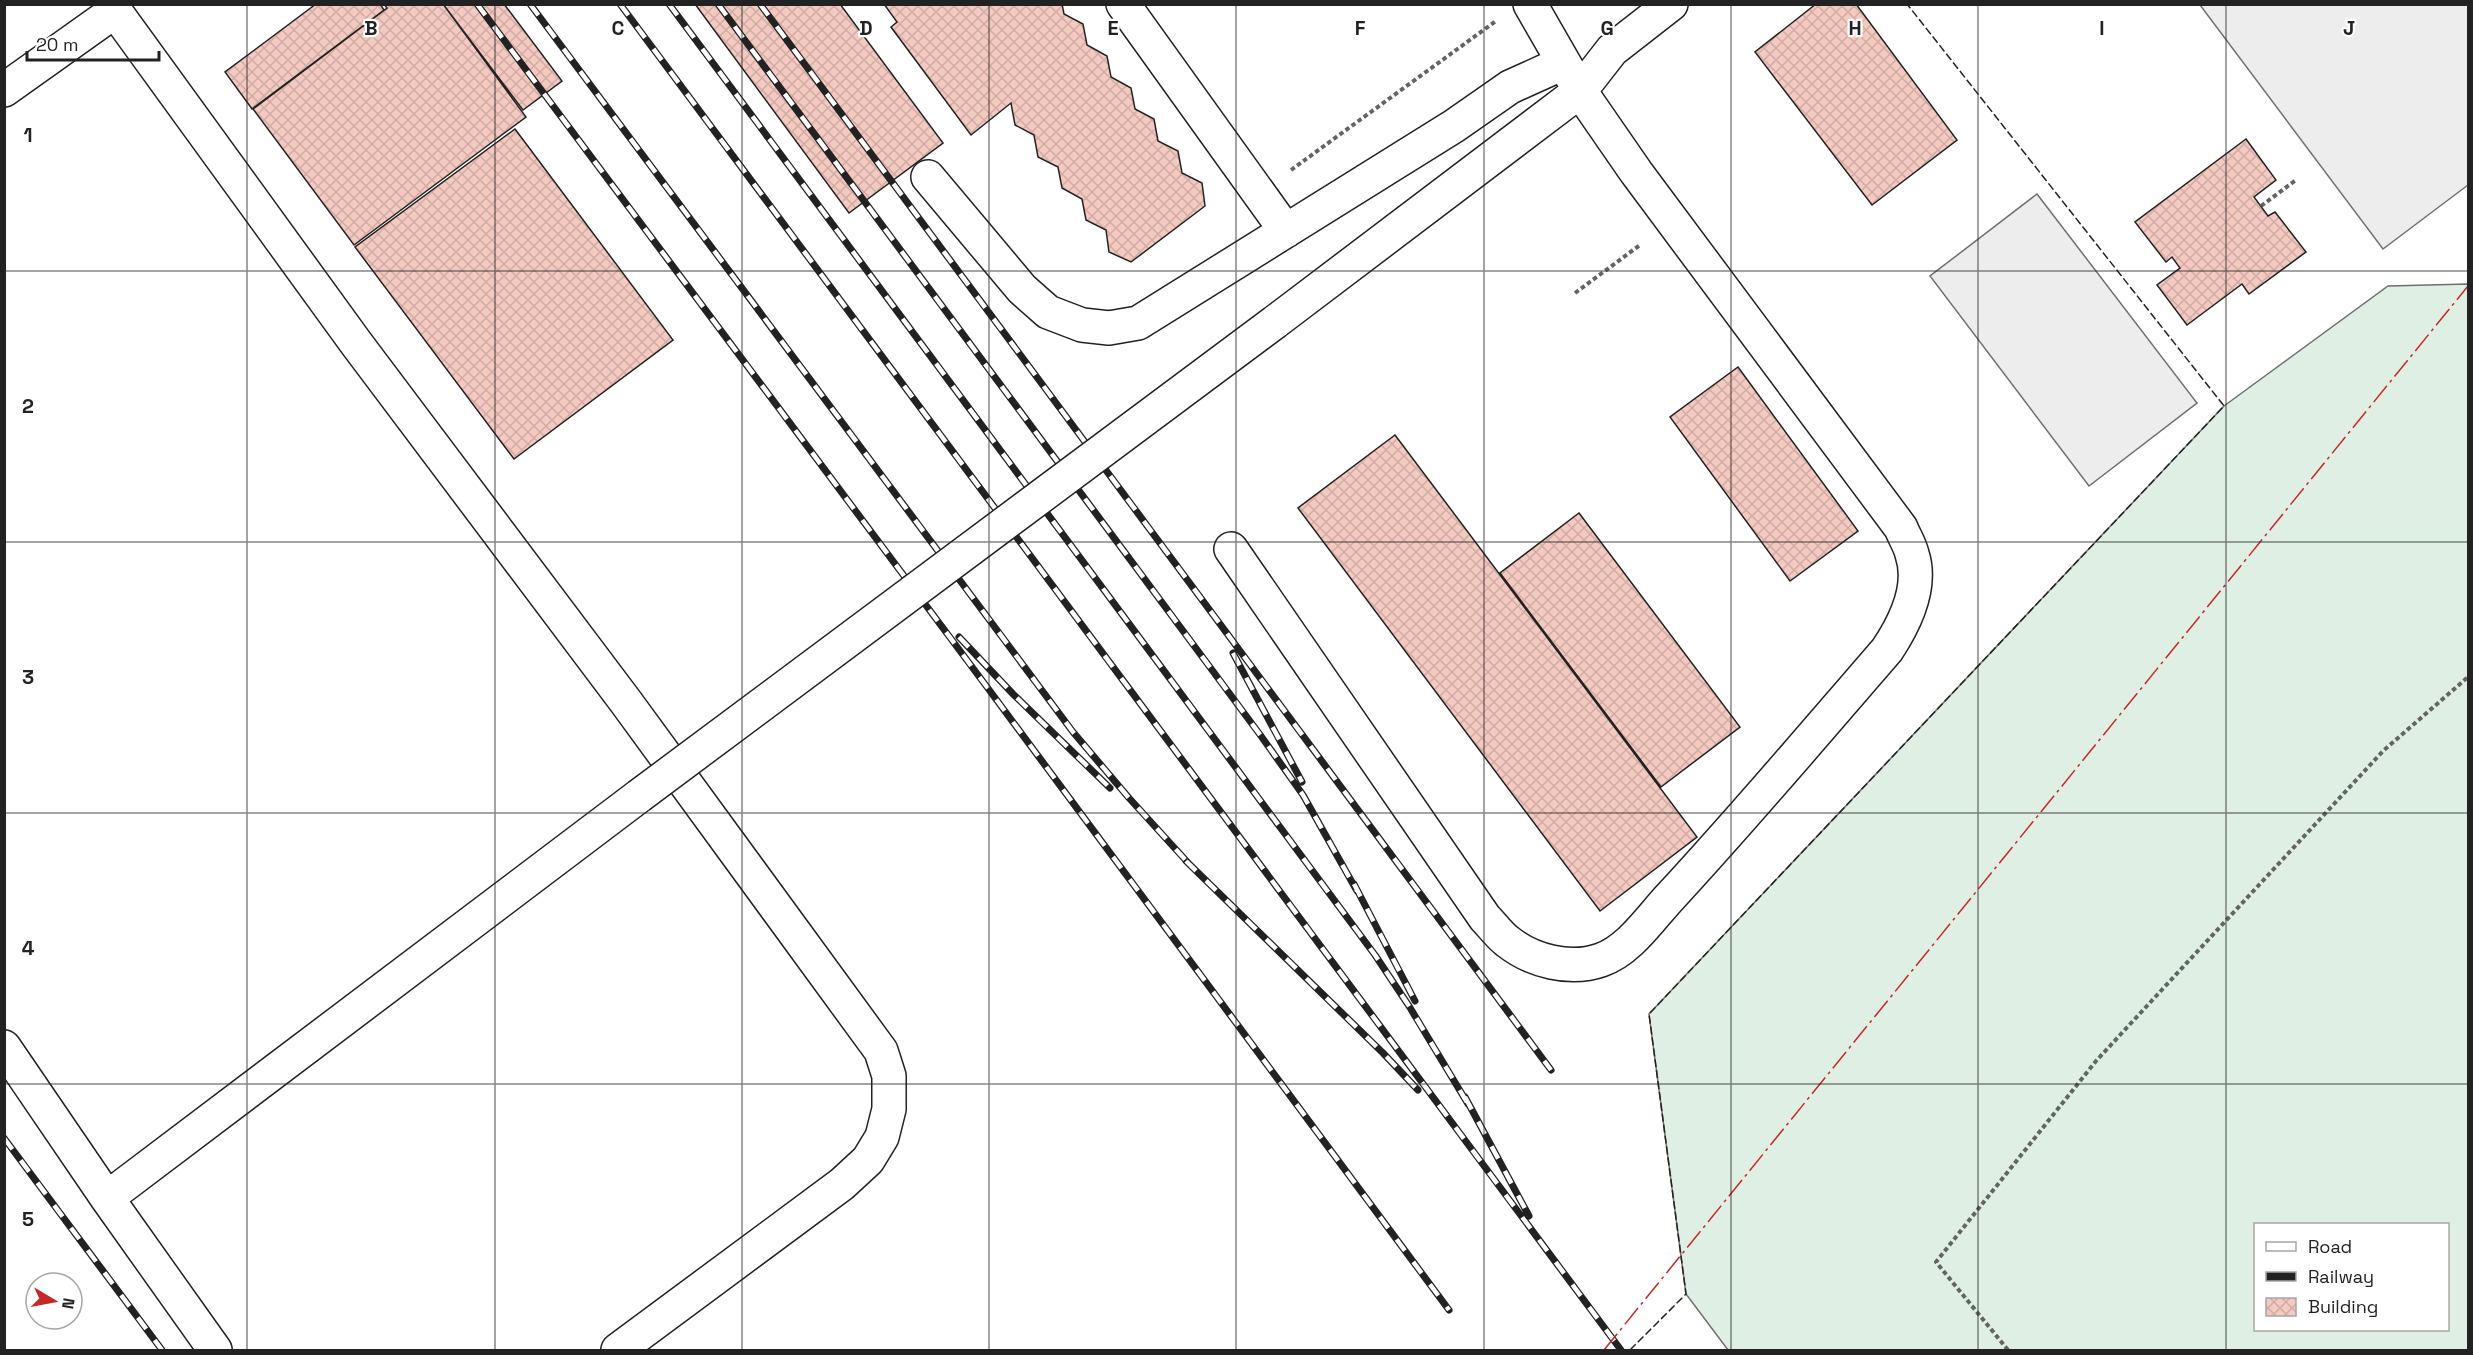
<svg xmlns="http://www.w3.org/2000/svg" width="2473" height="1355" font-family="'Space Grotesk',sans-serif">
	<style>
		.grass { fill: #e0efe3; stroke: #6f6f6f; stroke-width: 1.5; fill-rule: evenodd }
		.parking { fill: #ededed; stroke: #6f6f6f; stroke-width: 1.5 }
		.building { fill: url(#building-cross-hatch); stroke: #222; stroke-width: 1.5 }
		.lines { fill: none; stroke-linecap: round; stroke-linejoin: round }
		.minor-casing { stroke: #222; stroke-width: 36 }
		.path { stroke: #646464; stroke-width: 4; stroke-dasharray: 4.5 3; stroke-linecap: butt }
		.minor { stroke: #fff; stroke-width: 33 }
		.rail-casing { stroke: #222; stroke-width: 7 }
		.rail { stroke: #fff; stroke-width: 4.5; stroke-dasharray: 14; stroke-linecap: butt }
		.minor-bridge-casing { stroke: #222; stroke-width: 36; stroke-linecap: butt }
		.minor-bridge { stroke: #fff; stroke-width: 33 }
		.fence { stroke: #222; stroke-width: 1.5; stroke-dasharray: 8 3; stroke-linecap: butt }
		.power { stroke: #c62828; stroke-width: 1.5; stroke-dasharray: 21 4.5 3 4.5; stroke-linecap: butt }
		.grid { fill: none; stroke: #222; stroke-width: 1.5; stroke-opacity: 0.55 }
		.grid-label { font-size: 20px; text-anchor: middle; font-weight: bold; fill: #222; stroke: #fff; stroke-width: 4.5; stroke-linejoin: round; paint-order: stroke }
	</style>
	<defs>
		<pattern id="building-cross-hatch" width="8" height="8" patternUnits="userSpaceOnUse" patternTransform="scale(1.5)"><rect width="8" height="8" fill="#f3c9c0"/><path d="M0 0l8 8M0 8l8-8" fill="none" stroke="#d0aca5"/></pattern>
	</defs>
	<rect width="100%" height="100%" fill="#fff"/>
	<path class="grass" d="M 2468,284 L 2468,1350 L 1728,1350 L 1686,1294 L 1649,1014 L 2224,406 L 2388,286 ZM 2256,1224 L 2448,1224 L 2448,1330 L 2256,1330 Z"/>
	<path class="parking" d="M 2200,5 L 2468,5 L 2468,185 L 2383,249 Z
		M 2037,194 L 2197,403 L 2089,486 L 1930,276 Z"/>
	<path class="building" d="M 316,4 L 380,4 L 384,10 L 252,109 L 225,72 Z
		M 384,4 L 443,4 L 526,117 L 354,245 L 253,109 L 387,8 Z
		M 443,4 L 504,4 L 562,81 L 523,110 Z
		M 695,4 L 840,4 L 943,143 L 849,213 Z
		M 884,4 L 1062,4 L 1064,14 L 1083,24 L 1087,45 L 1107,56 L 1111,77 L 1131,88 L 1135,109 L 1154,119 L 1158,141 L 1178,151 L 1182,173 L 1202,183 L 1205,206 L 1131,262 L 1109,252 L 1106,230 L 1086,220 L 1082,199 L 1062,188 L 1058,167 L 1038,157 L 1034,135 L 1015,125 L 1011,103 L 971,135 L 891,27 L 897,22 Z
		M 1816,4 L 1856,4 L 1957,140 L 1872,205 L 1755,52 Z
		M 515,129 L 673,340 L 514,459 L 355,247 Z
		M 2246,139 L 2276,180 L 2254,197 L 2268,216 L 2275,212 L 2306,252 L 2249,294 L 2242,284 L 2187,325 L 2157,285 L 2180,268 L 2172,257 L 2166,262 L 2135,222 Z
		M 1738,367 L 1858,531 L 1790,581 L 1670,417 Z
		M 1395,435 L 1697,837 L 1600,911 L 1298,508 Z
		M 1579,513 L 1740,727 L 1661,787 L 1500,573 Z"/>
	<g class="lines">
		<defs>
			<path id="minor" d="M 110,4 L 356,343 L 626,702 L 881,1051 L 889,1076 L 889,1109 L 882,1137 L 868,1160 L 842,1184 L 618,1350
				M 1123,4 L 1286,231
				M 4,90 L 115,11
				M 928,177 L 1022,289 L 1048,312 L 1082,325 L 1109,328 L 1138,323 L 1454,126 L 1510,87 L 1563,63
				M 1275,322 L 1580,91 L 1612,50 L 1671,4
				M 1231,549 L 1485,918 C 1492,925 1499,935 1507,941 C 1532,961 1570,971 1601,960 C 1630,950 1651,917 1671,896 C 1745,816 1816,732 1887,650 C 1905,623 1923,587 1912,554 C 1910,545 1904,536 1901,528 L 1636,172 L 1580,91 L 1530,4
				M 4,1047 L 107,1198 L 215,1350
				M 107,1198 L 639,796"/>
		</defs>
		<use href="#minor" class="minor-casing"/>
		<path class="path" d="M 1291,170 L 1496,21
			M 2261,206 L 2296,180
			M 1575,293 L 1640,245
			M 2008,1350 L 1936,1262 L 2096,1061 L 2383,751 L 2468,677"/>
		<use href="#minor" class="minor"/>
		<defs>
			<path id="rail" d="M 477,4 L 987,687 L 1449,1310
				M 530,4 L 1073,732 L 1129,798 L 1191,866
				M 620,4 L 1621,1350
				M 669,4 L 1375,955 L 1409,1006 L 1468,1104
				M 718,4 L 1261,736 L 1303,795 L 1357,891
				M 760,4 L 1551,1070
				M 959,637 L 1013,694 L 1110,788
				M 1233,653 L 1302,782
				M 1186,861 L 1383,1053 L 1418,1090
				M 1354,884 L 1415,1001
				M 1465,1097 L 1529,1216
				M 4,1138 L 162,1350"/>
		</defs>
		<use href="#rail" class="rail-casing"/>
		<use href="#rail" class="rail"/>
		<defs>
			<path id="minor-bridge" d="M 639,796 L 1275,322"/>
		</defs>
		<use href="#minor-bridge" class="minor-bridge-casing"/>
		<use href="#minor-bridge" class="minor-bridge"/>
		<path class="fence" d="M 1630,1350 L 1686,1294 L 1649,1014 L 2224,406 L 1907,4"/>
		<path class="power" d="M 1604,1350 L 2468,286"/>
	</g>
	<path class="grid" d="M 247,4 L 247,1350M 495,4 L 495,1350M 742,4 L 742,1350M 989,4 L 989,1350M 1236,4 L 1236,1350M 1484,4 L 1484,1350M 1731,4 L 1731,1350M 1978,4 L 1978,1350M 2226,4 L 2226,1350M 4,271 L 2468,271M 4,542 L 2468,542M 4,813 L 2468,813M 4,1084 L 2468,1084"/>
	<g class="grid-label">
		<text x="371" y="35">B</text>
		<text x="618" y="35">C</text>
		<text x="866" y="35">D</text>
		<text x="1113" y="35">E</text>
		<text x="1360" y="35">F</text>
		<text x="1607" y="35">G</text>
		<text x="1855" y="35">H</text>
		<text x="2102" y="35">I</text>
		<text x="2349" y="35">J</text>
		<text x="28" y="142">1</text>
		<text x="28" y="413">2</text>
		<text x="28" y="684">3</text>
		<text x="28" y="955">4</text>
		<text x="28" y="1226">5</text>
	</g>
	<rect width="2473" height="1355" fill="none" stroke="#222222" stroke-width="12"/>
	<rect x="2254" y="1223" width="195" height="108" fill="#ffffff" stroke="#a7a7a7" stroke-width="1.5"/>
	<rect x="2266" y="1242" width="30" height="9" fill="#ffffff" stroke="#a7a7a7" stroke-width="1.5"/>
	<text x="2308" y="1253" font-size="18" fill="#222222">Road</text>
	<rect x="2266" y="1272" width="30" height="9" fill="#222222" stroke="#a7a7a7" stroke-width="1.5"/>
	<text x="2308" y="1283" font-size="18" fill="#222222">Railway</text>
	<rect x="2266" y="1298" width="30" height="18" fill="url(#building-cross-hatch)" stroke="#a7a7a7" stroke-width="1.5"/>
	<text x="2308" y="1313" font-size="18" fill="#222222">Building</text>
	<g transform="translate(54 1301) rotate(100)"><circle r="28" fill="#ffffff" stroke="#a7a7a7" stroke-width="1.5"/>
	<path d="M0-4.5L10 22L0 15L-10 22Z" fill="#c62828"/>
	<text y="-9" font-size="16" font-weight="bold" text-anchor="middle" fill="#222222">N</text>
	</g>
	<path d="M27 51v9h132v-9" fill="none" stroke="#222222" stroke-width="3"/>
	<text x="36" y="51" font-size="18" fill="#222222" stroke="#ffffff" stroke-width="4.5" paint-order="stroke">20 m</text>
</svg>
